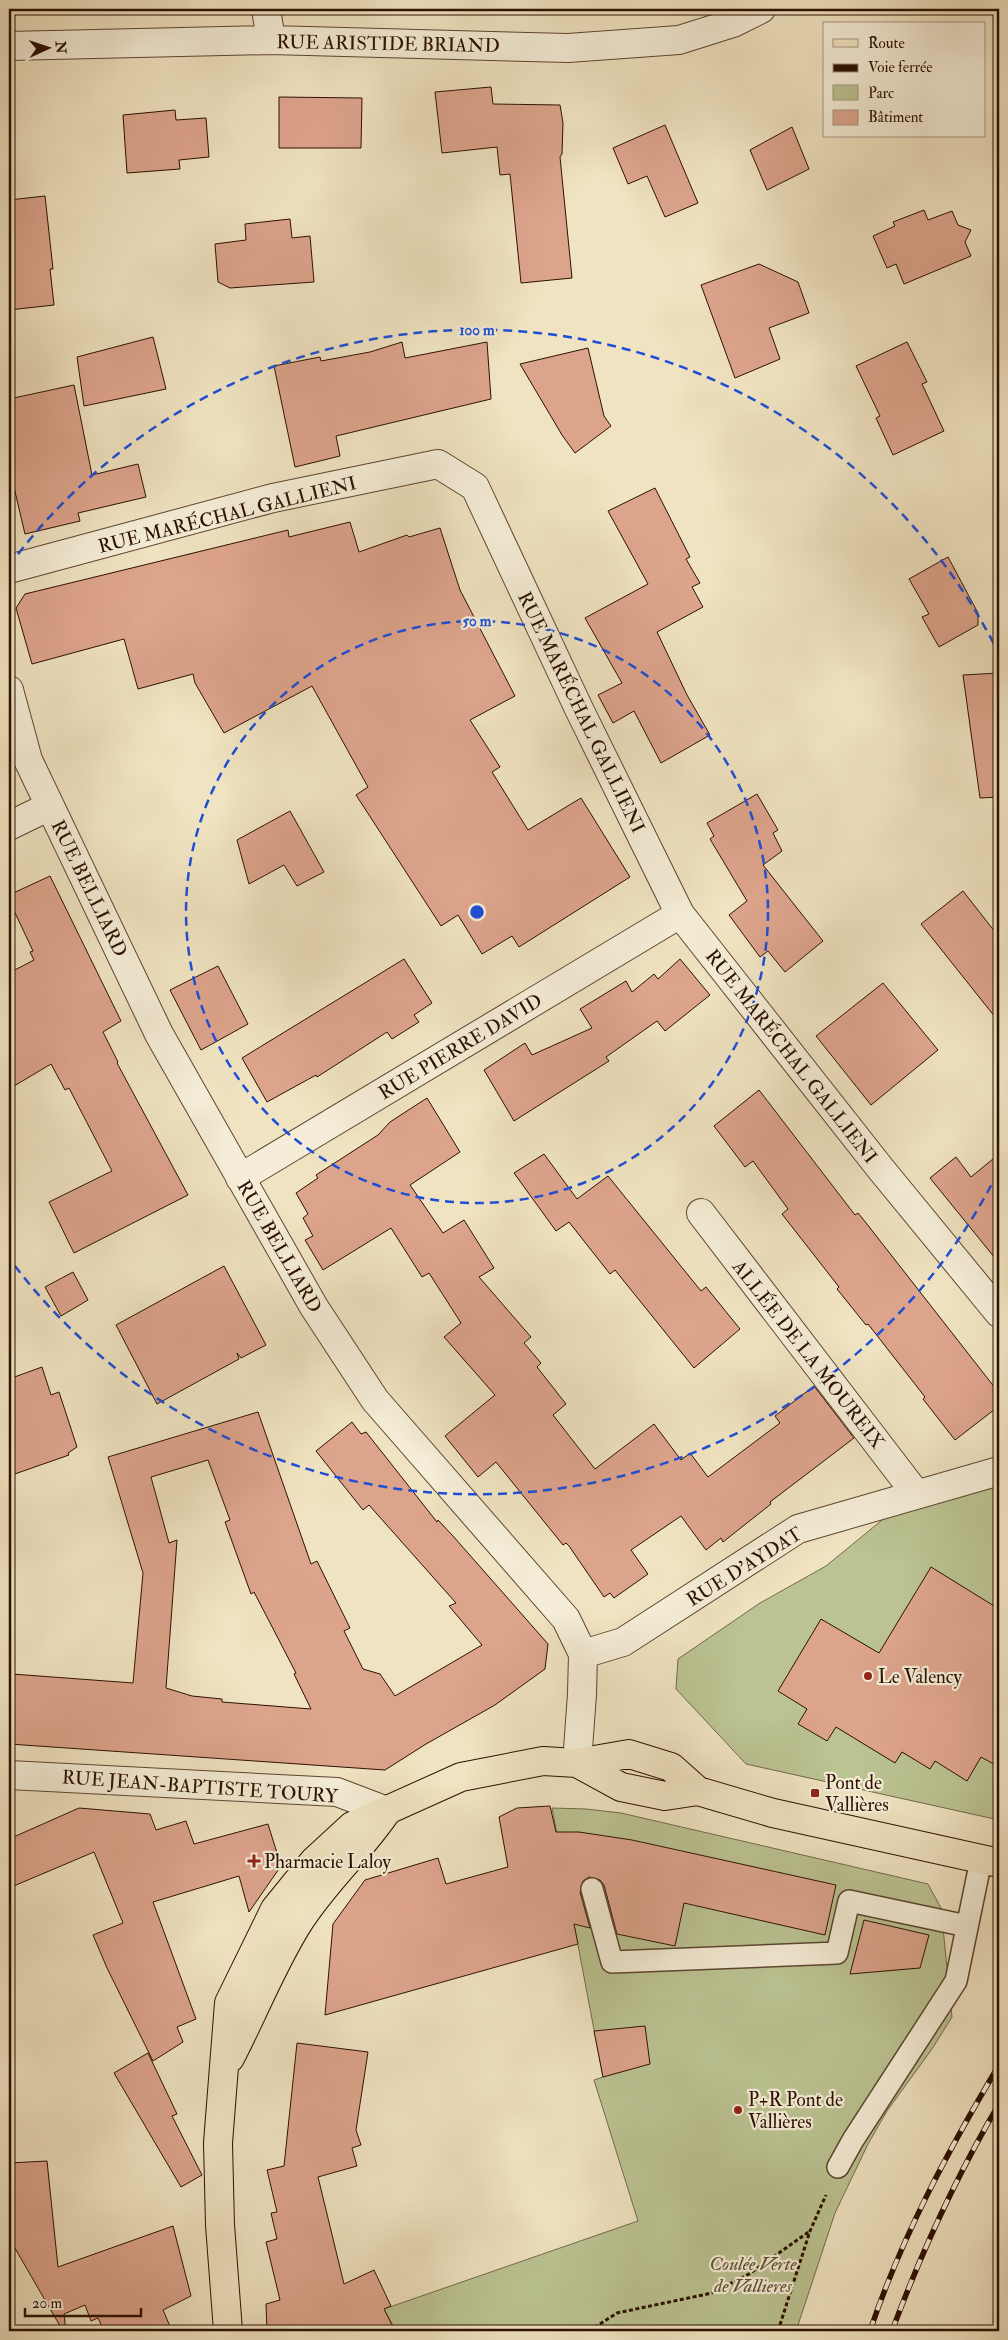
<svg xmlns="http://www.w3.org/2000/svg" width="1008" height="2340" font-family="'IM FELL Double Pica',serif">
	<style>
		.green { fill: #bbc392; stroke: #736a49 }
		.building { fill: #dda48c; stroke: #2b1000; fill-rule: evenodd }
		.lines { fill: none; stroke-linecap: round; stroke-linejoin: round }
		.lane-casing { stroke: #5c4530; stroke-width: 24 }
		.street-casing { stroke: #5c4530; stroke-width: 30 }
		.primary-casing { stroke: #2b1000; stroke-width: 30 }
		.path { stroke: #2b1000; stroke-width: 3; stroke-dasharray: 4 2.5; stroke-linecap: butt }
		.lane { stroke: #f5edd7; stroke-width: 21 }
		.street { stroke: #f5edd7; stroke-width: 28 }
		.primary { stroke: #f0e3c1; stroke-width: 28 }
		.rail-casing { stroke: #2b1000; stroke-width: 5.5 }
		.rail { stroke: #f5edd7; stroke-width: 4; stroke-dasharray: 11; stroke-linecap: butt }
		.ring { fill: none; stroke: #1d4ed8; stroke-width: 2.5; stroke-dasharray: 9 6 }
		.poi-dot { fill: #8f2418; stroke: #f5edd7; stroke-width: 2 }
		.labels { text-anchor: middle; stroke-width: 4.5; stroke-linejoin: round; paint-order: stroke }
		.street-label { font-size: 19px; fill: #2b1000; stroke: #f5edd7 }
		.poi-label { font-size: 19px; fill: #2b1000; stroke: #f5edd7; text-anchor: start }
		.park-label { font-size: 19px; font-style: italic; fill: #5d4f33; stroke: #f5edd7 }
		.centre { fill: #1d4ed8; stroke: #f5edd7; stroke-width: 2.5 }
		.ring-label { font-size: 15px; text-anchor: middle; font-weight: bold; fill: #1d4ed8; stroke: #f5edd7; stroke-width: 4.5; stroke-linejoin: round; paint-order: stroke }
	</style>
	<rect width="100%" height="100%" fill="#f0e3c1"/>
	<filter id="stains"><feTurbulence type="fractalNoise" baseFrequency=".004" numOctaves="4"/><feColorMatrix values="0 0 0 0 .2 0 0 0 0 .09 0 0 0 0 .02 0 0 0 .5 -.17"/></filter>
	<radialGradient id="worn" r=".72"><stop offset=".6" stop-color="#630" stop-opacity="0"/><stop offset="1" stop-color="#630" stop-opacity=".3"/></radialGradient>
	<path class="green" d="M 999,1486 L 999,1820 L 746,1764 L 676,1689 L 678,1659 L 760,1603 L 826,1566 L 887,1516 Z
		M 552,1808 L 586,1809 L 621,1813 L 928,1884 L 941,1908 L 952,2017 L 932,2049 L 887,2111 L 868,2144 L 835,2213 L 796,2331 L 396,2331 L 384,2309 L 638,2221 L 594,2080 L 603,2077 Z"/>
	<path class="building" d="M 491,87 L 493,104 L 560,105 L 563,123 L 562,154 L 560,157 L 572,278 L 521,283 L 510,174 L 500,175 L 497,147 L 442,153 L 435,92 Z
		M 279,97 L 362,98 L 361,148 L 279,148 Z
		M 175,110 L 176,120 L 206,118 L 209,157 L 179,160 L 180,169 L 127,173 L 123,115 Z
		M 665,125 L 698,203 L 665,217 L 647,176 L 628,184 L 613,148 Z
		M 792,127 L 809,169 L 767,190 L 750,150 Z
		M 45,196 L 53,269 L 50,269 L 54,305 L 9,310 L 9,200 Z
		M 924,210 L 928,220 L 952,211 L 958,225 L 971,230 L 965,242 L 971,256 L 904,284 L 896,264 L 887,268 L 873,236 L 895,226 L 893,222 Z
		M 290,219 L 292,238 L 310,236 L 314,282 L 230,288 L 218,282 L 215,244 L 246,240 L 245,224 Z
		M 759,264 L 798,282 L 809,313 L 769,328 L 780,359 L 735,378 L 701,285 Z
		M 153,337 L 166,389 L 84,406 L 77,357 Z
		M 402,342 L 405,358 L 487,342 L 491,399 L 336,436 L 340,456 L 295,467 L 274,366 L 320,357 L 321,361 L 370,352 Z
		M 907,342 L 927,382 L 922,384 L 944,431 L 893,455 L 876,418 L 880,416 L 856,366 Z
		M 588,348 L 604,416 L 611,426 L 575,453 L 562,435 L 520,364 Z
		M 74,385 L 92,475 L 138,464 L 146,497 L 78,513 L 80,521 L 25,534 L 9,466 L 9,399 Z
		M 655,488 L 690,557 L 686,559 L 700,583 L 692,587 L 703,607 L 657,632 L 687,695 L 710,735 L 661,763 L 634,711 L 613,723 L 598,695 L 622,683 L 585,618 L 648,584 L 608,511 Z
		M 350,522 L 359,552 L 407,535 L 409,537 L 440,528 L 460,590 L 515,696 L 470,720 L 500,767 L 492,772 L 528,830 L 581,798 L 630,877 L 519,947 L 512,936 L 482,954 L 458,915 L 441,926 L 356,795 L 368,787 L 312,686 L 224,733 L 195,683 L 193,674 L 138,689 L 124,639 L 32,664 L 16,608 L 25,594 L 288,530 L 289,537 Z
		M 948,557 L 978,613 L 978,625 L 939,647 L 922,617 L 929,614 L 909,579 Z
		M 999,673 L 999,797 L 980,798 L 963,675 Z
		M 757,794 L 778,830 L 773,833 L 782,851 L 763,865 L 823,941 L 785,972 L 768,951 L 760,957 L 729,915 L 747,901 L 710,839 L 714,836 L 707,823 Z
		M 290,811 L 324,872 L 297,886 L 284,865 L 249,884 L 237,840 Z
		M 50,876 L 121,1021 L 103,1032 L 118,1062 L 117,1063 L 188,1195 L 74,1253 L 49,1202 L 112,1171 L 69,1088 L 65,1090 L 51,1064 L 9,1089 L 9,973 L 34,960 L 30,952 L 33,951 L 9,900 L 9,895 Z
		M 963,891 L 999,937 L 999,1022 L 921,924 Z
		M 404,959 L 432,1003 L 414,1015 L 419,1022 L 392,1039 L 387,1032 L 317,1077 L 316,1075 L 267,1102 L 242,1058 Z
		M 680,959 L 710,995 L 665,1031 L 657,1021 L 606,1057 L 609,1061 L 514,1121 L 484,1070 L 525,1043 L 532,1055 L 592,1028 L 580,1009 L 626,981 L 632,992 L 654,974 L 658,979 Z
		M 218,966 L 248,1024 L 201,1050 L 170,990 Z
		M 883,983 L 938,1050 L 871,1105 L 816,1036 Z
		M 759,1090 L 855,1215 L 858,1213 L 863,1219 L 999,1393 L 999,1406 L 955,1440 L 923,1399 L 925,1397 L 868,1324 L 866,1325 L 837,1289 L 839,1287 L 782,1214 L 788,1209 L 753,1161 L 745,1167 L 714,1126 Z
		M 427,1098 L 460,1152 L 410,1185 L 443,1233 L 464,1220 L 494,1268 L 479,1277 L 531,1337 L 524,1343 L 541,1363 L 537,1367 L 566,1404 L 553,1415 L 595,1469 L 654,1424 L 681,1460 L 690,1453 L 708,1477 L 780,1423 L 775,1416 L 814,1386 L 854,1438 L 770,1502 L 771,1504 L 723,1542 L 721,1538 L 706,1550 L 681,1516 L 631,1550 L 648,1574 L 614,1598 L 610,1593 L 604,1597 L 569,1546 L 566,1543 L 563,1545 L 496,1462 L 478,1477 L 445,1436 L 495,1395 L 444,1337 L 461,1323 L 429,1273 L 422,1277 L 391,1228 L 323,1270 L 305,1240 L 313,1236 L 303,1218 L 308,1214 L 296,1193 L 318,1178 L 316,1175 L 378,1135 L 390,1122 Z
		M 544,1154 L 577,1199 L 608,1176 L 701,1291 L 706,1287 L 740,1329 L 694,1368 L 615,1270 L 610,1274 L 569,1222 L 556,1231 L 514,1173 Z
		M 999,1154 L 999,1263 L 930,1178 L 956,1157 L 971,1177 Z
		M 224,1266 L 266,1345 L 241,1358 L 237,1353 L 239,1359 L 157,1404 L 116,1325 Z
		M 73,1272 L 88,1300 L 61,1316 L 45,1287 Z
		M 42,1367 L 51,1395 L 59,1392 L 77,1447 L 68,1453 L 69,1455 L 9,1476 L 9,1379 Z
		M 258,1412 L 311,1564 L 317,1561 L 350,1628 L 344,1631 L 363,1669 L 380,1674 L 395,1696 L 482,1645 L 449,1606 L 456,1603 L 369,1505 L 363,1510 L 316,1451 L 352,1422 L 361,1434 L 366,1432 L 437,1522 L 438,1520 L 453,1536 L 548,1644 L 545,1669 L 495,1705 L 426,1744 L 385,1770 L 9,1744 L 9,1691 L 12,1674 L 133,1683 L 143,1573 L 108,1457 ZM 208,1460 L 230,1520 L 225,1522 L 251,1594 L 254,1592 L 296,1673 L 294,1674 L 311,1709 L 222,1702 L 222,1699 L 192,1696 L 166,1688 L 177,1540 L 169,1543 L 151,1477 Z
		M 931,1567 L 999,1609 L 999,1767 L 981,1757 L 967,1781 L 935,1761 L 930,1769 L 902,1752 L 895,1763 L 836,1727 L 827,1741 L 798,1724 L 807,1709 L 778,1691 L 821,1619 L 879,1653 Z
		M 550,1806 L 556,1832 L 579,1832 L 632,1840 L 836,1885 L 825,1935 L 684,1903 L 675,1946 L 617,1934 L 604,1885 L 600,1880 L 589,1877 L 583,1881 L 580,1892 L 590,1928 L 574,1924 L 578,1944 L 325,2015 L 333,1924 L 365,1880 L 438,1858 L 446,1884 L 508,1867 L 499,1817 L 517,1808 Z
		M 79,1808 L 150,1814 L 156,1830 L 186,1821 L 194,1844 L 268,1824 L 281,1866 L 249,1912 L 239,1876 L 153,1902 L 196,2019 L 177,2027 L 183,2042 L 153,2061 L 107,1968 L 93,1935 L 123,1923 L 94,1852 L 9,1888 L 9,1839 Z
		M 864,1920 L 929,1935 L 920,1968 L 850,1974 Z
		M 645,2026 L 650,2064 L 603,2077 L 594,2031 Z
		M 297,2043 L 368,2052 L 356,2130 L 361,2145 L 352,2148 L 357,2166 L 318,2177 L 344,2284 L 374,2270 L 391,2306 L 384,2309 L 395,2331 L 267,2331 L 266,2304 L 280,2300 L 266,2242 L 277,2239 L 271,2213 L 277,2212 L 267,2170 L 284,2166 Z
		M 148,2053 L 177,2114 L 172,2116 L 202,2175 L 181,2187 L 114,2073 Z
		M 47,2161 L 58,2267 L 173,2226 L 191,2296 L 163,2310 L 172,2331 L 104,2331 L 98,2318 L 91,2321 L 85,2305 L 64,2314 L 66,2331 L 63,2331 L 9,2238 L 9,2163 Z"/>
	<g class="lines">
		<defs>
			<path id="lane" d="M 592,1889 L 612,1962 L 837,1953 L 849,1901 L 967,1926
				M 838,2167 L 853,2140 L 956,1981 L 981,1860"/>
			<path id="street" d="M 266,9 L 271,40
				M 9,46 L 271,40 L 568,48 L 679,40 L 733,23 L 761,9
				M 9,569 L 273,498 L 438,464 L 475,487 L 579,709 L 680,914 L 880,1168 L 999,1313
				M 9,690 L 28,760 L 159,1034 L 314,1307 L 375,1400 L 566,1619 L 583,1654 L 582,1694 L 577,1763
				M 9,826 L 50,806
				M 240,1178 L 680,914
				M 701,1213 L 917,1495
				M 583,1654 L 623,1642 L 798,1529 L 999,1471
				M 9,1775 L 337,1792 L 387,1811"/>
			<path id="primary" d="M 577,1763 L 621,1787 L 665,1796 L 698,1791
				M 230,2058 C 253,2014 271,1967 297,1925 C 323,1883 360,1851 387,1811
				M 228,2331 L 220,2225 L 218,2143 L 229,2003 L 275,1909 L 314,1861 L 352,1826 L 461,1777 L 543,1761 L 577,1763 L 629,1754 L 671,1767 L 698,1791 L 773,1813 L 999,1863"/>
		</defs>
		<use href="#lane" class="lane-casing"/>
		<use href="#street" class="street-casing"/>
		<use href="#primary" class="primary-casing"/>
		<path class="path" d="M 589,2331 L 617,2313 L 712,2293 L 749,2274 L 810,2231
			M 778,2331 L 810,2231 L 826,2195"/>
		<use href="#lane" class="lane"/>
		<use href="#street" class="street"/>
		<use href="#primary" class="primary"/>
		<defs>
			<path id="rail" d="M 870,2331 C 901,2238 949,2149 999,2065
				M 892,2331 C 921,2253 956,2177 999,2104"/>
		</defs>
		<use href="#rail" class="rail-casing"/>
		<use href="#rail" class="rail"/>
	</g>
	<g class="ring">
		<circle cx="477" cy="912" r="291"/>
		<path d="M998 1172A582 582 0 0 1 9 1258M9 566A582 582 0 0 1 998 652"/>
	</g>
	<g class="poi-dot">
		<circle cx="868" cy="1676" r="5"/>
		<rect x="810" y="1788" width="10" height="10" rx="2.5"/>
		<path d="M251.5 1853.5h5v5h5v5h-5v5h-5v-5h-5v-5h5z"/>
		<circle cx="738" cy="2110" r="5"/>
	</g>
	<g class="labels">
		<g class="street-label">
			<text transform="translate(388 43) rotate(1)" y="7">RUE ARISTIDE BRIAND</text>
			<text transform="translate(227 514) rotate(-14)" y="7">RUE MARÉCHAL GALLIENI</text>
			<text transform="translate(582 712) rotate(64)" y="7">RUE MARÉCHAL GALLIENI</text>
			<text transform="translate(90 888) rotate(64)" y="7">RUE BELLIARD</text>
			<text transform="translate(460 1046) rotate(-31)" y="7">RUE PIERRE DAVID</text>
			<text transform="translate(792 1056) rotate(52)" y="7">RUE MARÉCHAL GALLIENI</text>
			<text transform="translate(280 1246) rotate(60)" y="7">RUE BELLIARD</text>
			<text transform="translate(809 1354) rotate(52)" y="7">ALLÉE DE LA MOUREIX</text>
			<text transform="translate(744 1566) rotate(-32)" y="7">RUE D'AYDAT</text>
			<text transform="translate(200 1786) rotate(4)" y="7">RUE JEAN-BAPTISTE TOURY</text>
		</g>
		<g class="poi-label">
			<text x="878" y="1683">Le Valency</text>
			<text x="825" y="1789">Pont de<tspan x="825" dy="22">Vallières</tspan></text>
			<text x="264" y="1868">Pharmacie Laloy</text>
			<text x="748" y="2106">P+R Pont de<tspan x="748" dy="22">Vallières</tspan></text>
		</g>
		<g class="park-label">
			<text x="753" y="2270">Coulée Verte<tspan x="753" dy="22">de Vallieres</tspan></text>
		</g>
	</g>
	<circle cx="477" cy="912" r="8" class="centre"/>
	<g class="ring-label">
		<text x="477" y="335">100 m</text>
		<text x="477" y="626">50 m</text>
	</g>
	<rect width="1008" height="2340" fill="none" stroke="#f0e3c1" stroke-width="30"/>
	<rect x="10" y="10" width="988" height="2320" fill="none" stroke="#2b1000" stroke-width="2.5"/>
	<rect x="15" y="15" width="978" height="2310" fill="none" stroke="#2b1000"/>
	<rect x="823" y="22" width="162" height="115" fill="#f5edd7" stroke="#a49581"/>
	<rect x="833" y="39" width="25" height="8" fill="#f0e3c1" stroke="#a49581"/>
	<text x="868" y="48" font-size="15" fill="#2b1000">Route</text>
	<rect x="833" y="64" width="25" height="8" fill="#2b1000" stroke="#a49581"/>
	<text x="868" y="72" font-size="15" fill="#2b1000">Voie ferrée</text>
	<rect x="833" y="85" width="25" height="15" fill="#bbc392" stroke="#a49581"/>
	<text x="868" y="98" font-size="15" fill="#2b1000">Parc</text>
	<rect x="833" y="110" width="25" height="15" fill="#dda48c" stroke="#a49581"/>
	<text x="868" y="122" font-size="15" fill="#2b1000">Bâtiment</text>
	<g transform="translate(48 48) rotate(87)" stroke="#f5edd7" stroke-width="4" paint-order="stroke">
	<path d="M0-4L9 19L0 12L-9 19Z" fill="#2b1000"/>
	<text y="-8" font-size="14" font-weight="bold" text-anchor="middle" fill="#2b1000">N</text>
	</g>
	<path d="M25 2308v8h116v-8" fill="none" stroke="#2b1000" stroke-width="2.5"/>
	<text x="32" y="2308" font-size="15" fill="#2b1000" stroke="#f5edd7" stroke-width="4" paint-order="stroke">20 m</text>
	<rect width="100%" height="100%" filter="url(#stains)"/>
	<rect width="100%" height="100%" fill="url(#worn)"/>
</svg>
